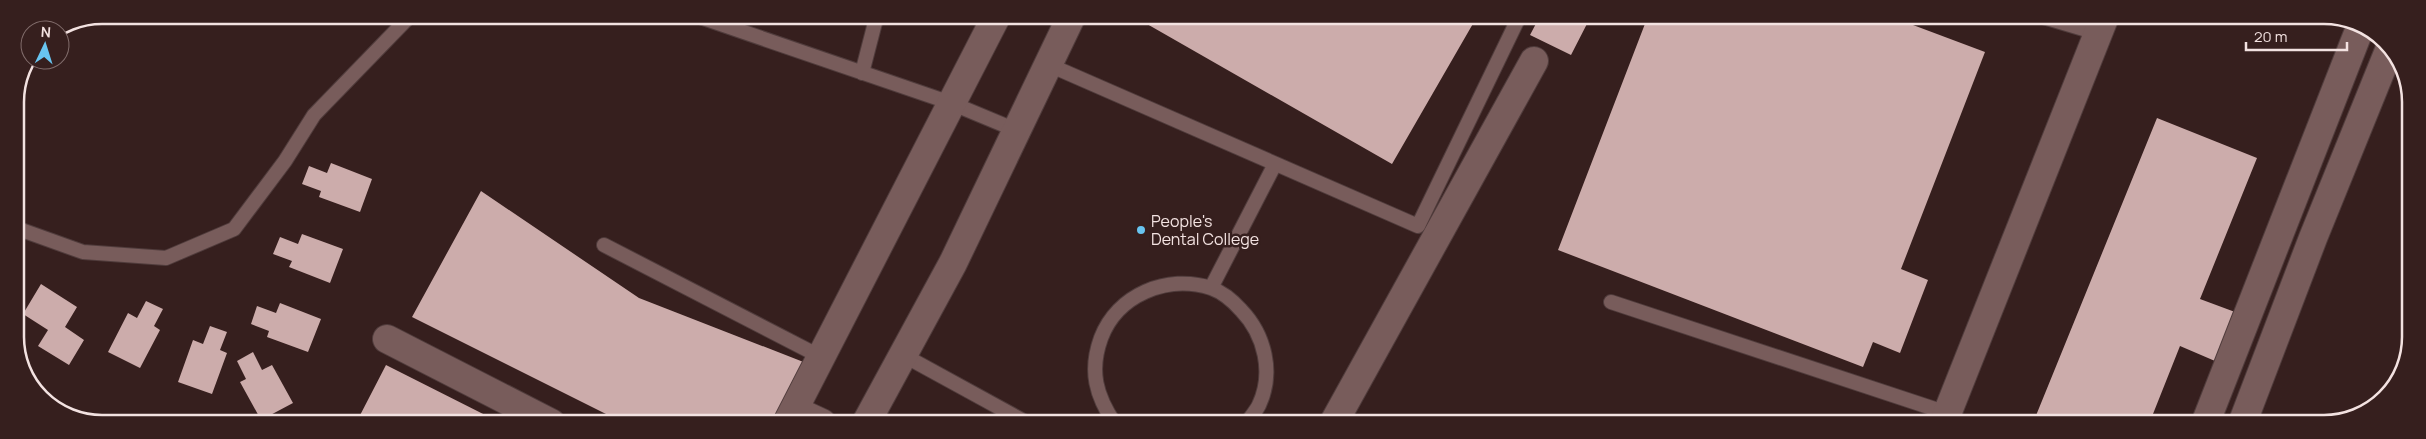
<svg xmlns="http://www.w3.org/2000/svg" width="2426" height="439" font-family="Manrope,sans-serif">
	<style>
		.building { fill: #ccacab }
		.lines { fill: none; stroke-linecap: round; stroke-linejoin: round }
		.lane-casing { stroke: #503c3c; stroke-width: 16 }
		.street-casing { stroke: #503c3c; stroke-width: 30 }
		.lane { stroke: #785c5b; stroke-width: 14 }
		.street { stroke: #785c5b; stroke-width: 28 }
		.poi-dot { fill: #68c4f0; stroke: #361f1e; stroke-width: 2 }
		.labels { text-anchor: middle; stroke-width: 5; stroke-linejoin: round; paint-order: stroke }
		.poi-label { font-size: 16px; fill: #f3e2e1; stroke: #361f1e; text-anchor: start }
		.rim { fill: none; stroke: #f3e2e1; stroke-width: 2.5 }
	</style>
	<rect width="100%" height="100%" fill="#361f1e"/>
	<path class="building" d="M 1143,15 L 1478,15 L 1392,164 L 1140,20 Z
		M 1540,16 L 1591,16 L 1571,55 L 1530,35 Z
		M 1648,16 L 1889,16 L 1985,52 L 1901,269 L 1928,280 L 1900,353 L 1873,342 L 1863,367 L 1558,250 Z
		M 2157,118 L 2257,158 L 2200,299 L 2235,312 L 2215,361 L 2180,346 L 2149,424 L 2049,424 L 2035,418 Z
		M 331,163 L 372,179 L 360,212 L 319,197 L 321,191 L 302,184 L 309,166 L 327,173 Z
		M 481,191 L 639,298 L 806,363 L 774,423 L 624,423 L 412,317 Z
		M 302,234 L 343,249 L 330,283 L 289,267 L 292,261 L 273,254 L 280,237 L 298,244 Z
		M 41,284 L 77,307 L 65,327 L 84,340 L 69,365 L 38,346 L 48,330 L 23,314 Z
		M 146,301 L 163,309 L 154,326 L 160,330 L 140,368 L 108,352 L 128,313 L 137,318 Z
		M 280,303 L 321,319 L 308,352 L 267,337 L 269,331 L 251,324 L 257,306 L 276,313 Z
		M 210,326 L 227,332 L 220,350 L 227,353 L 212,394 L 178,382 L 193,340 L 203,344 Z
		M 253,352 L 262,370 L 272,365 L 293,403 L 261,420 L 240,382 L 246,379 L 237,361 Z
		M 386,365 L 501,423 L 356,423 Z"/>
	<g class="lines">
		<defs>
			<path id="lane" d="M 694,15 L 951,103 L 1016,130
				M 2040,16 L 2097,33
				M 1047,64 L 1418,226 L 1520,15
				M 862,73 L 877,15
				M 16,228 L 83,252 L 166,258 L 234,229 L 285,161 L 314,115 L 411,15
				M 604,245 L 821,357
				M 1211,288 L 1275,164
				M 1611,302 L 1947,413
				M 903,355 L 1029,424
				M 1115,424 C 1096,396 1089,371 1101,338 C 1117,295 1167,274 1211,288 C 1222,292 1233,301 1241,310 C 1265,335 1274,373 1259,405 C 1256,411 1250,418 1246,424"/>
			<path id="street" d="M 387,339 L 551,423
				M 794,410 L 822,423
				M 787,423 L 997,15
				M 866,423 L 953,263 L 1072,15
				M 1333,424 L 1534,61
				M 1943,424 L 2105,16
				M 2205,424 L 2360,28
				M 2242,424 L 2313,238 L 2390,48"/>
		</defs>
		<use href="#lane" class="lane-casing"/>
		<use href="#street" class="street-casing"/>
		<use href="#lane" class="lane"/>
		<use href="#street" class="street"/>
	</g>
	<circle class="poi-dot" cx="1141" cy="230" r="5"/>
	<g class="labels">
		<g class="poi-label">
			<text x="1151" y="227">People's<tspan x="1151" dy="18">Dental College</tspan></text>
		</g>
	</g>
	<path d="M0 0H2426V439H0ZM102 24H2324A78 78 0 0 1 2402 102V337A78 78 0 0 1 2324 415H102A78 78 0 0 1 24 337V102A78 78 0 0 1 102 24Z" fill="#361f1e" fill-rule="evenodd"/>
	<path class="rim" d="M102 24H2324A78 78 0 0 1 2402 102V337A78 78 0 0 1 2324 415H102A78 78 0 0 1 24 337V102A78 78 0 0 1 102 24Z"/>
	<g transform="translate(45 45) rotate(4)"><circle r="24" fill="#361f1e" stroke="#826d6c"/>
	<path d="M0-4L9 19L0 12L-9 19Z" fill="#68c4f0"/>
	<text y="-8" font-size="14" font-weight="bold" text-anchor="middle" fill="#f3e2e1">N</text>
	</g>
	<path d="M2246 42v8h101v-8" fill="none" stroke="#f3e2e1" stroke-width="2.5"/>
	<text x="2254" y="42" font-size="15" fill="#f3e2e1" stroke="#361f1e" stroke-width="4" paint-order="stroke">20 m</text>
</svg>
